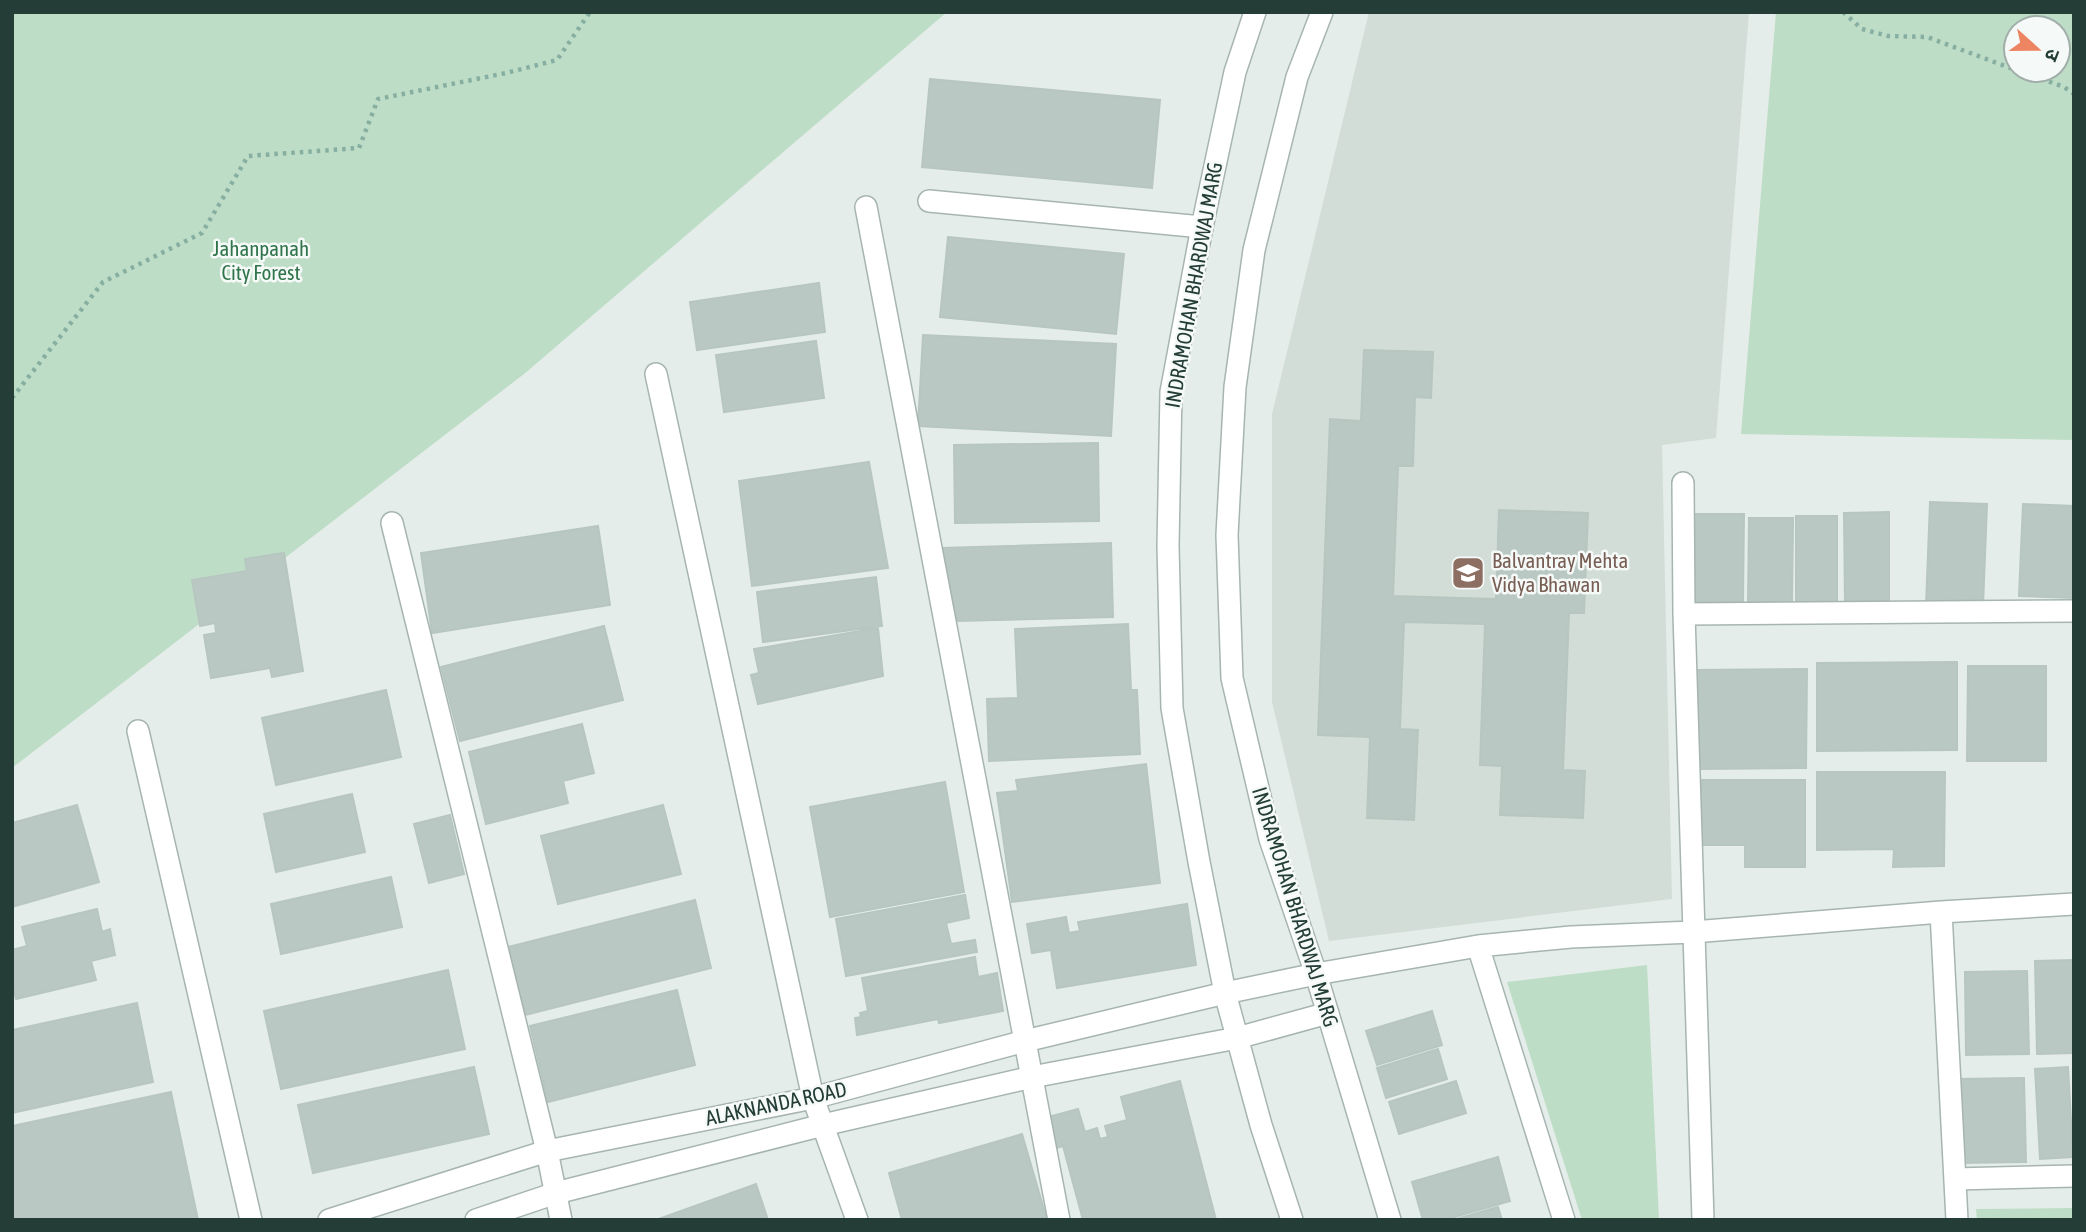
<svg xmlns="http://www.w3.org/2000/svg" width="2086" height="1232" font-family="'Asap Condensed','Noto Sans Devanagari',sans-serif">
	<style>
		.built { fill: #d2ddd8 }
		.green { fill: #beddc6; fill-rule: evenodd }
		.building { fill: #b9c8c2; stroke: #b7c6c0; stroke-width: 2 }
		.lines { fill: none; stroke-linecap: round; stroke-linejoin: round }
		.minor-casing { stroke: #a7b5b0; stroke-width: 24 }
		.tertiary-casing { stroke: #a7b5b0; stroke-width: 24 }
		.path { stroke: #86afa2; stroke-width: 4.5; stroke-dasharray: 3.5 5; stroke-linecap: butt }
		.minor { stroke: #fff; stroke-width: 21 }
		.tertiary { stroke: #fff; stroke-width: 21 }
		.labels { text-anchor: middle; stroke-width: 5; stroke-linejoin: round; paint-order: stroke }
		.park-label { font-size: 21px; fill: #2f744a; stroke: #f5f9f7 }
		.street-label { font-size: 21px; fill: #243e37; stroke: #f5f9f7 }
		.education-label { font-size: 21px; fill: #785e54; stroke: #f5f9f7; text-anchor: start }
	</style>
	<rect width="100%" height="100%" fill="#e4ede9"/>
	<path class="built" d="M 1369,12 L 1749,12 L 1716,438 L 1662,445 L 1672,899 L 1329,941 L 1272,702 L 1272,414 Z"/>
	<path class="green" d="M 12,12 L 947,12 L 524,374 L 12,768 Z
		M 1776,12 L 2074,12 L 2074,440 L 1741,434 ZM 2016,28 L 2058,28 L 2058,70 L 2016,70 Z
		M 1647,965 L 1659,1220 L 1582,1220 L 1507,982 Z
		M 2074,1208 L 2074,1220 L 1977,1220 L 1976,1209 Z"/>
	<path class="building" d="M 930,79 L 1160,100 L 1152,188 L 922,167 Z
		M 948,237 L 1124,254 L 1116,334 L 940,317 Z
		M 819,283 L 825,332 L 697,350 L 690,302 Z
		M 923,335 L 1116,344 L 1111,436 L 918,426 Z
		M 816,341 L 824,398 L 724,412 L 716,355 Z
		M 1364,350 L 1433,352 L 1431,398 L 1415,397 L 1413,466 L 1398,466 L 1393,596 L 1496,599 L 1499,510 L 1588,513 L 1584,613 L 1569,613 L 1563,770 L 1585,771 L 1583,818 L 1500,815 L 1502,766 L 1480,765 L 1485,624 L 1404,622 L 1400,729 L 1418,730 L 1414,820 L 1367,818 L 1370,737 L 1318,735 L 1330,419 L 1361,421 Z
		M 1098,443 L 1099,521 L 955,523 L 954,445 Z
		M 869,462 L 888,568 L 752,586 L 739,481 Z
		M 1930,502 L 1987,504 L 1983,606 L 1926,605 Z
		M 2023,504 L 2074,506 L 2074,598 L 2019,596 Z
		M 1889,512 L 1889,604 L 1845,605 L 1844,513 Z
		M 1692,514 L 1744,514 L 1743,601 L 1691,602 Z
		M 1796,516 L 1837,516 L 1837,607 L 1796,607 Z
		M 1749,518 L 1793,518 L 1792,605 L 1748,605 Z
		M 598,526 L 610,605 L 432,633 L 421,553 Z
		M 1111,543 L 1113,617 L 957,621 L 942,548 Z
		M 284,553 L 303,671 L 272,677 L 270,668 L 211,678 L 204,635 L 216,633 L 215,623 L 200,626 L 192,580 L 247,571 L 245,559 Z
		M 876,577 L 882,626 L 763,642 L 757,592 Z
		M 1128,624 L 1131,690 L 1137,690 L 1140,754 L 989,761 L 987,699 L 1018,698 L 1015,629 Z
		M 604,626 L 623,700 L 460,741 L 441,667 Z
		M 878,628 L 883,676 L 758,704 L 751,675 L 759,673 L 754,649 Z
		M 1957,662 L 1957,750 L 1817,751 L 1817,663 Z
		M 1968,666 L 2046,666 L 2046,761 L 1967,761 Z
		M 1807,669 L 1806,768 L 1695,769 L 1694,670 Z
		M 386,690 L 401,757 L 276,785 L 262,718 Z
		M 582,724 L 594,773 L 563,781 L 568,803 L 486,824 L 469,752 Z
		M 1146,764 L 1160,883 L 1012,902 L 997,793 L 1018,791 L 1016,780 Z
		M 1817,772 L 1945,772 L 1944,866 L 1893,867 L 1894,849 L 1817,850 Z
		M 1698,780 L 1805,780 L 1805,867 L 1745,867 L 1745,845 L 1698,845 Z
		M 945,782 L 964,892 L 830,917 L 810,807 Z
		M 352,794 L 365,852 L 276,872 L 264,814 Z
		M 77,805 L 99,882 L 12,907 L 12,823 Z
		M 663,805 L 681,874 L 558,904 L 541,836 Z
		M 450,815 L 464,874 L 429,883 L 414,824 Z
		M 391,877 L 402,927 L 281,954 L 271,904 Z
		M 965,895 L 969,918 L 946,923 L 951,944 L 975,940 L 977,952 L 846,976 L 836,919 Z
		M 695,900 L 711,968 L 525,1015 L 508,947 Z
		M 1187,904 L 1196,965 L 1057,988 L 1051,950 L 1032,953 L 1027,924 L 1066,917 L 1069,933 L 1080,931 L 1078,922 Z
		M 97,909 L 102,932 L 110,929 L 115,955 L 91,961 L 96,980 L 16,999 L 12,983 L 12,950 L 27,946 L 22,927 Z
		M 975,957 L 978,977 L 997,973 L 1003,1011 L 939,1023 L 938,1019 L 857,1035 L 855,1018 L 861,1017 L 860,1013 L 868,1011 L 862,978 Z
		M 2074,960 L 2074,1053 L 2037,1054 L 2035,961 Z
		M 448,970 L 465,1049 L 281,1089 L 264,1011 Z
		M 2027,971 L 2029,1054 L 1966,1055 L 1965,972 Z
		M 677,990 L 695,1065 L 548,1102 L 530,1026 Z
		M 137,1003 L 153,1082 L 12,1113 L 12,1030 Z
		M 1432,1011 L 1442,1045 L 1377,1065 L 1366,1031 Z
		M 1438,1049 L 1447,1079 L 1386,1098 L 1377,1068 Z
		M 474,1067 L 489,1134 L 313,1173 L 298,1105 Z
		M 2068,1067 L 2073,1157 L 2040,1159 L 2035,1069 Z
		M 2024,1078 L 2026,1162 L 1959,1163 L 1957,1079 Z
		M 1180,1081 L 1216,1220 L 1083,1220 L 1063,1146 L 1049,1150 L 1041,1119 L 1078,1109 L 1085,1132 L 1097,1128 L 1100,1139 L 1108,1137 L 1105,1126 L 1127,1120 L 1121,1097 Z
		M 1456,1081 L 1466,1113 L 1399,1134 L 1389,1102 Z
		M 171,1092 L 198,1220 L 12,1220 L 12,1126 Z
		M 1022,1134 L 1047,1220 L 902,1220 L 889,1173 Z
		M 1498,1157 L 1510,1201 L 1444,1220 L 1423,1220 L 1412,1182 Z
		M 756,1184 L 768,1220 L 656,1220 Z
		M 1498,1207 L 1502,1220 L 1453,1220 Z"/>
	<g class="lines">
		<defs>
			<path id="minor" d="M 929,201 L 1202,227
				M 866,207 L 1059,1220
				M 656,374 L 813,1098 L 857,1220
				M 1683,483 L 1684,614 L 1703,1220
				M 392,523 L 547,1151 L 561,1220
				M 1684,614 L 2074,611
				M 138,731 L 251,1220
				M 1941,912 L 1957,1220
				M 1478,946 L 1564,1220
				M 1316,974 L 1478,946 L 1571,937 L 1693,932 L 1941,912 L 2074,904
				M 1955,1179 L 2074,1176"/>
			<path id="tertiary" d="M 1255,12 L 1235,72 L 1202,227 L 1171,392 L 1168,546 L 1172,708 L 1199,862 L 1225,993 L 1261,1125 L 1292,1220
				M 1322,12 L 1297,77 L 1254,250 L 1235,387 L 1227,535 L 1232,678 L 1270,839 L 1316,974 L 1390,1220
				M 329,1220 L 547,1151 L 813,1098 L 1025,1041 L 1225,993 L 1316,974
				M 476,1220 L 556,1193 L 823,1125 L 1032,1077 L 1237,1038 L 1328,1013"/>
		</defs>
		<use href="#minor" class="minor-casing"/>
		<use href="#tertiary" class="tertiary-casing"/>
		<path class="path" d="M 1843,12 L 1862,29 L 1888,36 L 1927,37 L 2016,70
			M 2017,70 L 2064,87 L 2074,94
			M 12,398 L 103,282 L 202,233 L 248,156 L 359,148 L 378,99 L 506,73 L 557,60 L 590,12"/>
		<use href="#minor" class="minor"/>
		<use href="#tertiary" class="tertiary"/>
	</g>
	<defs>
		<symbol id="school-square" viewBox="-11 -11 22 22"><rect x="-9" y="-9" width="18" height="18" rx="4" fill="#8d6e63" stroke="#f5f9f7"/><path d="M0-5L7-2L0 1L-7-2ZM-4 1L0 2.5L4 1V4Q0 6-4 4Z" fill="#fff"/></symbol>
	</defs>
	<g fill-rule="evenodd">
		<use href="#school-square" x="1449" y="554" width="38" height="38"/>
	</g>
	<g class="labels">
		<g class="park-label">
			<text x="261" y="256">Jahanpanah<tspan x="261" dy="24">City Forest</tspan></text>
		</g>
		<g class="street-label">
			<text transform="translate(1194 285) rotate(-80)" y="7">INDRAMOHAN BHARDWAJ MARG</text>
			<text transform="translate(1295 907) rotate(73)" y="7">INDRAMOHAN BHARDWAJ MARG</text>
			<text transform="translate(776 1104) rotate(-12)" y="7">ALAKNANDA ROAD</text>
		</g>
		<g class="education-label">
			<text x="1492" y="568">Balvantray Mehta<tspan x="1492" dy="24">Vidya Bhawan</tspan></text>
		</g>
	</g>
	<rect width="2086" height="1232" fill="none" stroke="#243e37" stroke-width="28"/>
	<g transform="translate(2037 49) rotate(111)"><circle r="33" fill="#f5f9f7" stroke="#a1aeaa" stroke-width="2"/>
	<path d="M0-5L12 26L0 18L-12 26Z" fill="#ed8462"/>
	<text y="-10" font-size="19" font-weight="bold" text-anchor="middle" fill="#243e37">उ</text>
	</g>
</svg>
